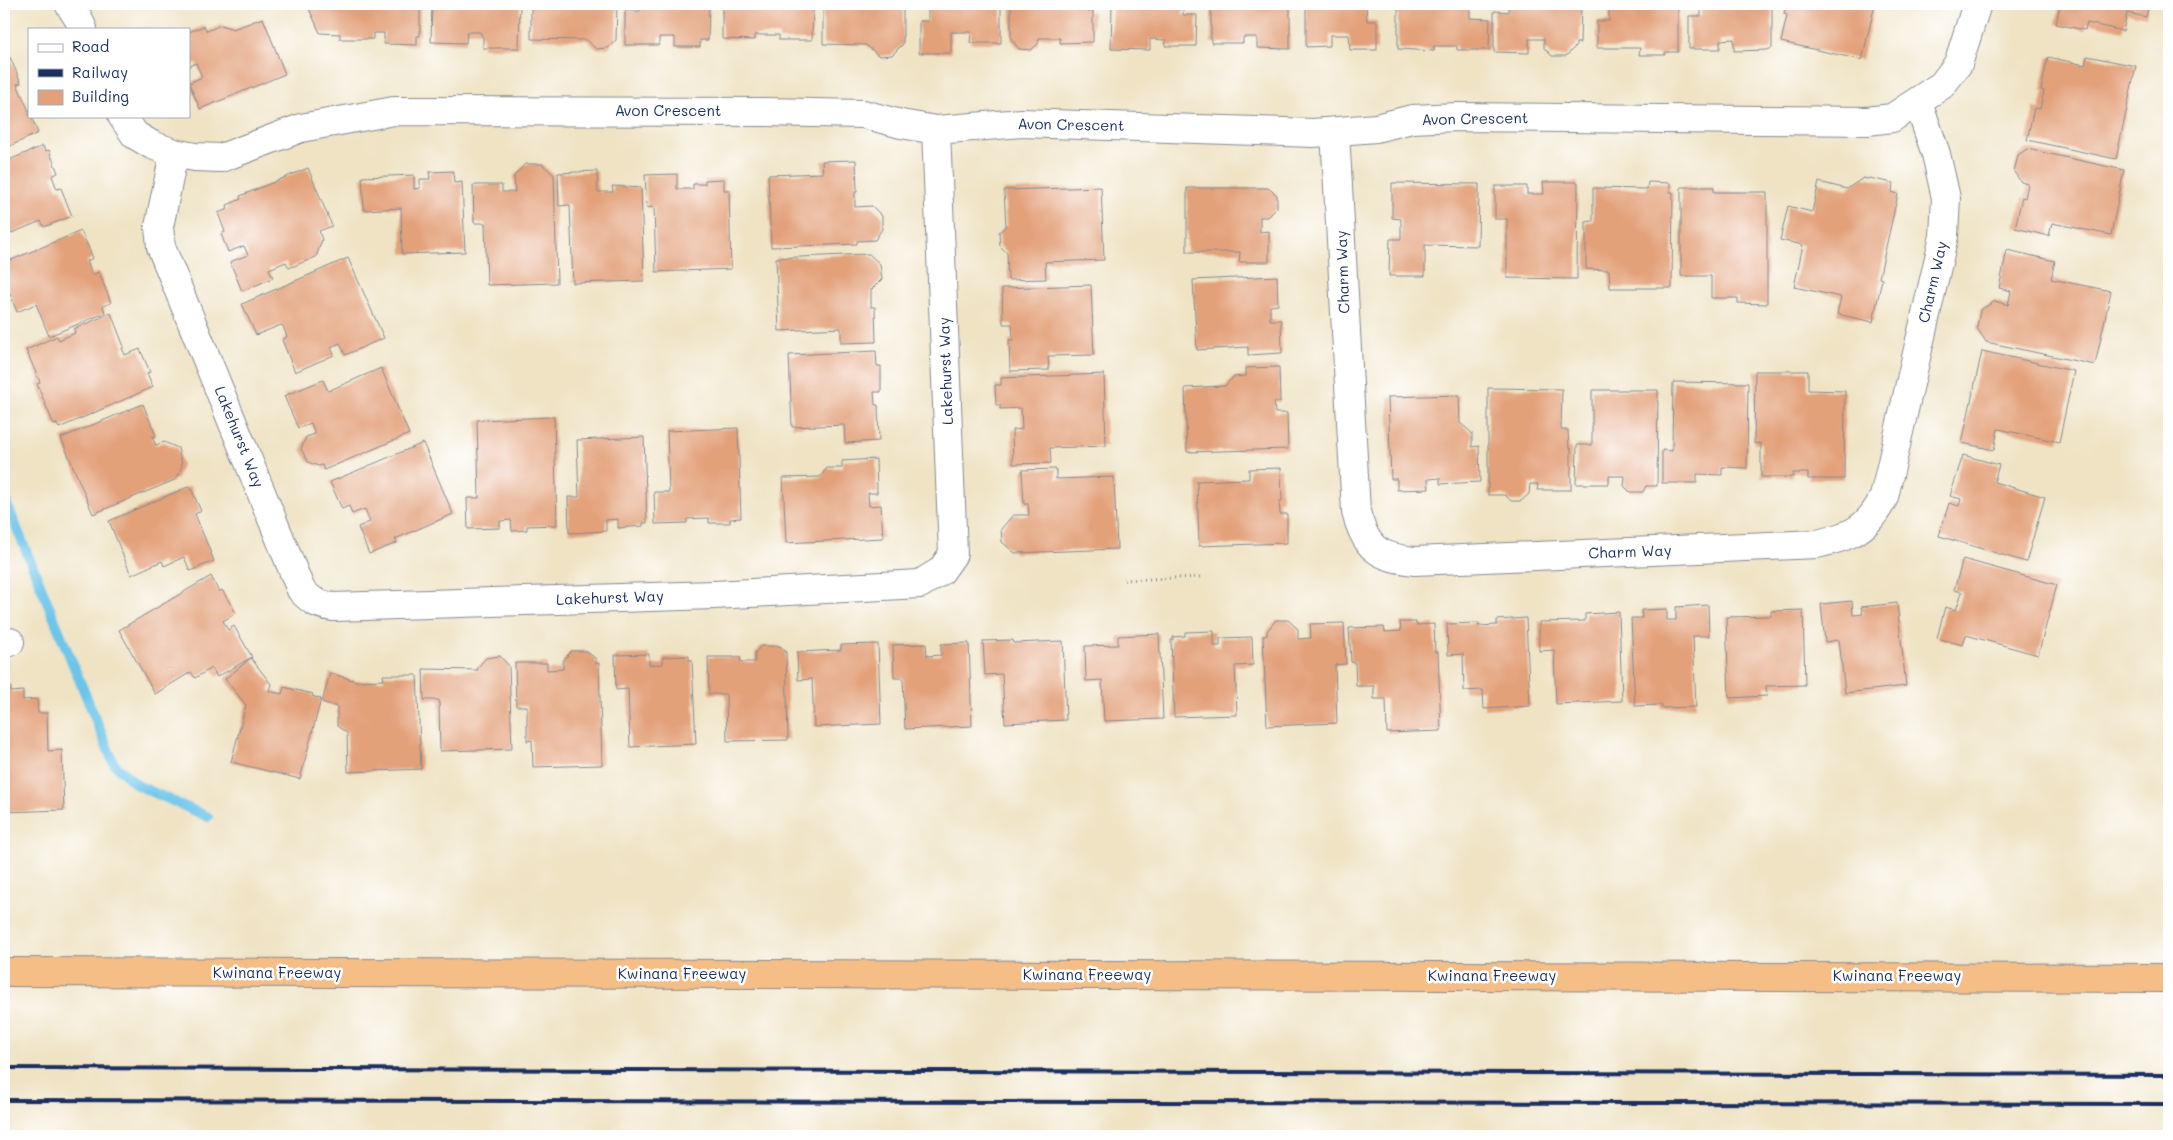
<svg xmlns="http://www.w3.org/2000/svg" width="2173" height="1140" font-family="Mali,sans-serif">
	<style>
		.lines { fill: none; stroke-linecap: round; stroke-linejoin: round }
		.stream { stroke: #6cc4e9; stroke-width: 10 }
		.building { fill: #e3a17a }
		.minor-casing { stroke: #858991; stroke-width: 30 }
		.highway-casing { stroke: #858991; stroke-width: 30 }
		.path { stroke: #858991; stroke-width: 3; stroke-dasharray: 1 4; stroke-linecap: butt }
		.minor { stroke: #fff; stroke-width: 28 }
		.highway { stroke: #f6be87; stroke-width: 28 }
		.rail { stroke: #1b2f5e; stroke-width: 4 }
		.labels { text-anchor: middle; stroke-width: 5; stroke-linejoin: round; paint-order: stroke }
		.street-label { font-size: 15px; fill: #1b2f5e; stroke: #fff }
	</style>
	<rect width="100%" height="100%" fill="#fff"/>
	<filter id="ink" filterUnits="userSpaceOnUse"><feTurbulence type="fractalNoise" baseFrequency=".02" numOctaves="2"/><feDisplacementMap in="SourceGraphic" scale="10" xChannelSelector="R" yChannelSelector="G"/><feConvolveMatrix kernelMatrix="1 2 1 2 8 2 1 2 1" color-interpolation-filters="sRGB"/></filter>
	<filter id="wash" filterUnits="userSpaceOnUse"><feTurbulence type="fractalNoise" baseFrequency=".0096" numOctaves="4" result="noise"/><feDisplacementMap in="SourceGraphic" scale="20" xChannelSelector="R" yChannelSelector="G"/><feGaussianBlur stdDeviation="1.12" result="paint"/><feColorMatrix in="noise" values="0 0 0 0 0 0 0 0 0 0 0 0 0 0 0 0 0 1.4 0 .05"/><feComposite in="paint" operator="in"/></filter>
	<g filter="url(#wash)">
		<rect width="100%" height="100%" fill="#efe3c4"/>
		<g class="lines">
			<path class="stream" d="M 4,497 L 114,764 L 137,785 L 208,817"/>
		</g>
		<g id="blocks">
			<path class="building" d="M 307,4 L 343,4 L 343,7 L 347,7 L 347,4 L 420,4 L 420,36 L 417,36 L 417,45 L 384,44 L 384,33 L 373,33 L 373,39 L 340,39 L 340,34 L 320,33 Z
				M 432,4 L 520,4 L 519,48 L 483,48 L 483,38 L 480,32 L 467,32 L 466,43 L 431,42 Z
				M 540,4 L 617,4 L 616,40 L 608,48 L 596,49 L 587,40 L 531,39 L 531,5 L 540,5 Z
				M 640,4 L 709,4 L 708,40 L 700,40 L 700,47 L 675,47 L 675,37 L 659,37 L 659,45 L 625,45 L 625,11 L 640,11 Z
				M 722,4 L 794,4 L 794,8 L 813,8 L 812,40 L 779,40 L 779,35 L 755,35 L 755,40 L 722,39 Z
				M 823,4 L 903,4 L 903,44 L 892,55 L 879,56 L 866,45 L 823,44 Z
				M 928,4 L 1001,4 L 1001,43 L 970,43 L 971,32 L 951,32 L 951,53 L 919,53 L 919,21 L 928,21 Z
				M 1011,4 L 1088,4 L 1088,12 L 1093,11 L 1093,42 L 1060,43 L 1060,38 L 1039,38 L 1038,44 L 1031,50 L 1019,49 L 1011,39 Z
				M 1112,4 L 1183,4 L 1183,15 L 1197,15 L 1196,46 L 1165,46 L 1166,40 L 1150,39 L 1150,50 L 1111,49 Z
				M 1222,4 L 1290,4 L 1290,49 L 1257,48 L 1257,37 L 1243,37 L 1243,43 L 1211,43 L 1211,9 L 1222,10 Z
				M 1306,4 L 1366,4 L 1367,21 L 1377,21 L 1377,50 L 1350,50 L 1349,35 L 1330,35 L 1330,46 L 1306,47 Z
				M 1398,4 L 1470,4 L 1470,18 L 1490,19 L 1489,50 L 1457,50 L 1457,46 L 1434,46 L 1434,51 L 1398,49 Z
				M 1509,4 L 1581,4 L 1580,43 L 1576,43 L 1576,46 L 1566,56 L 1552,56 L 1544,48 L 1544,39 L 1529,39 L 1529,53 L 1494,52 L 1494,11 L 1509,12 Z
				M 1609,4 L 1678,4 L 1678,52 L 1665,52 L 1665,55 L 1639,55 L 1640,48 L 1597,48 L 1597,21 L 1609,21 Z
				M 1701,4 L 1772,4 L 1772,48 L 1767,50 L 1734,51 L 1734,39 L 1720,40 L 1720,49 L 1689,49 L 1689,16 L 1701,16 Z
				M 1786,4 L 1875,4 L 1862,60 L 1781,42 L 1787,15 L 1784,14 Z
				M 2060,4 L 2149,4 L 2146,17 L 2127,13 L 2123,31 L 2087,23 L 2085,30 L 2056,24 Z
				M 263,18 L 285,74 L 200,109 L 189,83 L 202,77 L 196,63 L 189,66 L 189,32 L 204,26 L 207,31 L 221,25 L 233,29 Z
				M 2087,56 L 2136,66 L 2116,159 L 2027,140 L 2034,108 L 2040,109 L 2044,91 L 2041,90 L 2048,57 L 2085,65 Z
				M 10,57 L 21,83 L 17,84 L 29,111 L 29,116 L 31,116 L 38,133 L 8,147 L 5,141 L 4,141 L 4,60 Z
				M 43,146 L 45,151 L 49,150 L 58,173 L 52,176 L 57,189 L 61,188 L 72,216 L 44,227 L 41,221 L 7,235 L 4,227 L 4,162 Z
				M 2027,149 L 2124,170 L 2111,235 L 2052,223 L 2049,236 L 2015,228 L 2022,197 L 2025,198 L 2028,184 L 2021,182 L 2014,172 L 2018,155 Z
				M 856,160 L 857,192 L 855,192 L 855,207 L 872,206 L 882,216 L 882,229 L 875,240 L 857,241 L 857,244 L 771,247 L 768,175 L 823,173 L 822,161 Z
				M 525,164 L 542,164 L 554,175 L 557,283 L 487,285 L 485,223 L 474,223 L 473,185 L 502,185 L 502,192 L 515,192 L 514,176 Z
				M 308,168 L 332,226 L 319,231 L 322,240 L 316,257 L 289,268 L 286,262 L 269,269 L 273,278 L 242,291 L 230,262 L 248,255 L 244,246 L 228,252 L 221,234 L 225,232 L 218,213 L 228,209 L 227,205 L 241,199 L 240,196 Z
				M 453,171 L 454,183 L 462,182 L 465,252 L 402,254 L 401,208 L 364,210 L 362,177 L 414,175 L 414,189 L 420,188 L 420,179 L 430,179 L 429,172 Z
				M 597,171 L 598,192 L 613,192 L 612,186 L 641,188 L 644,281 L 573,283 L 570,205 L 559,206 L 558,173 Z
				M 677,174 L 677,189 L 693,189 L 693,184 L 705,184 L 705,180 L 724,179 L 724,190 L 729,190 L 731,269 L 656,272 L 654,207 L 647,208 L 645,175 Z
				M 1863,178 L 1868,179 L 1869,178 L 1893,183 L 1892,192 L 1898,194 L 1879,278 L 1882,279 L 1873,322 L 1837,314 L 1841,297 L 1794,287 L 1803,245 L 1780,240 L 1788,206 L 1812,212 L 1819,182 L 1847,189 Z
				M 1543,182 L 1578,182 L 1577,279 L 1507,278 L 1507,219 L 1495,219 L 1495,186 L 1527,186 L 1527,194 L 1544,194 Z
				M 1648,182 L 1670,183 L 1670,192 L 1673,192 L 1672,288 L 1610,288 L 1609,270 L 1586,269 L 1586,222 L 1593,221 L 1593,188 L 1647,189 Z
				M 1392,183 L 1479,184 L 1478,246 L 1425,245 L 1425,276 L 1389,276 L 1390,239 L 1401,239 L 1401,219 L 1392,218 Z
				M 1101,187 L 1104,260 L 1045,262 L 1046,279 L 1008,280 L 1007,253 L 1000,246 L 999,232 L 1006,226 L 1004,190 Z
				M 1681,187 L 1714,187 L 1714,192 L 1767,192 L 1767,304 L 1738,303 L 1738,298 L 1711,298 L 1711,276 L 1681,276 Z
				M 1187,188 L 1268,188 L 1277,195 L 1277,208 L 1268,217 L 1260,217 L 1260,232 L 1269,231 L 1269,262 L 1239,262 L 1240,252 L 1187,252 Z
				M 81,231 L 93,258 L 87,261 L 92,275 L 99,272 L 111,303 L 103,306 L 105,313 L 49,336 L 36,304 L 17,312 L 4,279 L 4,263 Z
				M 2007,250 L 2055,261 L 2051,279 L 2111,291 L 2095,365 L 1986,342 L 1977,328 L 1980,310 L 1995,301 L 2008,305 L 2011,291 L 1999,288 Z
				M 869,254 L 880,264 L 882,279 L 871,290 L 871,307 L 875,307 L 876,342 L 841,343 L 841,328 L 779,331 L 776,258 Z
				M 348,258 L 384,338 L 345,355 L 340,343 L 331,347 L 334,355 L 295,372 L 282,340 L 287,337 L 283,326 L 281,325 L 256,335 L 242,304 Z
				M 1277,276 L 1278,305 L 1270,306 L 1270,320 L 1281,320 L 1282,353 L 1248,355 L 1248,347 L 1197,350 L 1193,280 Z
				M 1091,285 L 1094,355 L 1048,356 L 1049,370 L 1010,371 L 1009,340 L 1013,340 L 1012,324 L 1003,324 L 1002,288 Z
				M 111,313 L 124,347 L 122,348 L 125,355 L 140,349 L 150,372 L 147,373 L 153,387 L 59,428 L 57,424 L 54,425 L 37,384 L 40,382 L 26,350 L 57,336 L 59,340 L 75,333 L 74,329 Z
				M 876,351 L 877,366 L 881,366 L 881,392 L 874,392 L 875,405 L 878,405 L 879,441 L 845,443 L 844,425 L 792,427 L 789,355 Z
				M 1982,351 L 2074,371 L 2059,442 L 1998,429 L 1994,450 L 1962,443 Z
				M 1279,367 L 1280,402 L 1274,402 L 1275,413 L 1287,413 L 1288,449 L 1187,452 L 1185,388 L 1225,386 L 1233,377 L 1246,376 L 1246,368 Z
				M 381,368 L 409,434 L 324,470 L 322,465 L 318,466 L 308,462 L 301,449 L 306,437 L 315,434 L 311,423 L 298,428 L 284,396 L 323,380 L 328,391 Z
				M 1755,371 L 1808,371 L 1808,390 L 1845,391 L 1844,479 L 1808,479 L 1808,473 L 1793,473 L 1793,477 L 1761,477 L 1761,443 L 1754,444 Z
				M 1104,374 L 1106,446 L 1050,448 L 1051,463 L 1013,464 L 1012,430 L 1022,429 L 1021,408 L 1000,409 L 1000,405 L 996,405 L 995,385 L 1001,385 L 1001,378 Z
				M 1673,382 L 1748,383 L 1747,468 L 1722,467 L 1722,475 L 1697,474 L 1697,483 L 1662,483 L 1662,450 L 1672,451 Z
				M 1488,388 L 1562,389 L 1561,430 L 1568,430 L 1569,448 L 1571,448 L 1571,490 L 1537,490 L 1538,484 L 1530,484 L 1529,494 L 1521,501 L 1511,501 L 1505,495 L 1488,495 Z
				M 1592,390 L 1658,390 L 1657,486 L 1646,486 L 1643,492 L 1630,492 L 1624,486 L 1625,476 L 1609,476 L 1609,484 L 1576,484 L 1577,445 L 1592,445 Z
				M 1459,395 L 1460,423 L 1472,433 L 1472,447 L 1479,446 L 1480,482 L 1440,484 L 1440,478 L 1428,479 L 1429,489 L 1397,490 L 1397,479 L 1391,479 L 1388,397 Z
				M 143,404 L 156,436 L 152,437 L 156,445 L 164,442 L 178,448 L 182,465 L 177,479 L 93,514 L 61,438 Z
				M 554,417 L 557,525 L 527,526 L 527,530 L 512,531 L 511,520 L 500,521 L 500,528 L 468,529 L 467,498 L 479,498 L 477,420 Z
				M 738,428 L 741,518 L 730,519 L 730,523 L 709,523 L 709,518 L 687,519 L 687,523 L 655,524 L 654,492 L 669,492 L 667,431 Z
				M 644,437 L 647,523 L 643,523 L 643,526 L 618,528 L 618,519 L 606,520 L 606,531 L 569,533 L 568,497 L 579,497 L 577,440 Z
				M 423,443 L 453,514 L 395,539 L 397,543 L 369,554 L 358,527 L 370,522 L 365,509 L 352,514 L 349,506 L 342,509 L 330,482 Z
				M 1963,455 L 1999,465 L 1994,482 L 2045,497 L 2026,562 L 1939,536 L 1949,503 L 1959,506 L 1961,499 L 1950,496 Z
				M 876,459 L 877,493 L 868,493 L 869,506 L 881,505 L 883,538 L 786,543 L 783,478 L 820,477 L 827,468 L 842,468 L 842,461 Z
				M 1281,468 L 1282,501 L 1279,501 L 1280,514 L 1287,514 L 1287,543 L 1199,546 L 1197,481 L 1249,479 L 1249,469 Z
				M 1056,469 L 1056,479 L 1114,477 L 1117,549 L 1015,553 L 1002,542 L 1001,529 L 1013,515 L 1029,515 L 1028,504 L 1024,504 L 1022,470 Z
				M 190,486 L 201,511 L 195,514 L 214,561 L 190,571 L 184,557 L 164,566 L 162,561 L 131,575 L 109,521 Z
				M 1963,559 L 2057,585 L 2038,655 L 1966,635 L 1963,645 L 1937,638 L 1945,607 L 1956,610 L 1962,592 L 1954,590 Z
				M 211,576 L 219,592 L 222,590 L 236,613 L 223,621 L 228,630 L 234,626 L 252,657 L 217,677 L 212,668 L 195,678 L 191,672 L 155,694 L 119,630 Z
				M 1852,601 L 1853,615 L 1863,614 L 1861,607 L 1897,603 L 1906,686 L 1845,693 L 1839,640 L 1825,642 L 1821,604 Z
				M 1708,605 L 1709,636 L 1693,636 L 1696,707 L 1662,708 L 1661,705 L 1635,706 L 1631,618 L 1642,618 L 1641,610 L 1667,609 L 1667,620 L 1676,620 L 1676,607 Z
				M 1803,610 L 1805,685 L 1766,686 L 1767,696 L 1729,698 L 1726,617 L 1771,616 L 1771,611 Z
				M 1619,612 L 1622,701 L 1556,704 L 1554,650 L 1539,651 L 1539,622 L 1585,621 L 1585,614 Z
				M 1526,618 L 1530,706 L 1484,709 L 1483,690 L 1464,691 L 1463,654 L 1448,655 L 1447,624 L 1479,623 L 1478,626 L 1497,625 L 1497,620 Z
				M 1276,620 L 1288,620 L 1298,629 L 1298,639 L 1311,638 L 1310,624 L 1344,623 L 1346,664 L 1335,665 L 1337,723 L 1267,726 L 1263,636 L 1267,635 L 1267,631 Z
				M 1400,622 L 1416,622 L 1416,625 L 1434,624 L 1435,652 L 1438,652 L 1441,731 L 1387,733 L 1386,699 L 1374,699 L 1374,686 L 1356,686 L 1355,663 L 1351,662 L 1349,628 L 1384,627 L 1385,632 L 1401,631 Z
				M 1214,631 L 1214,646 L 1220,646 L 1220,638 L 1252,637 L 1253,665 L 1235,666 L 1237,715 L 1174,717 L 1171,640 L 1173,640 L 1173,637 L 1185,636 L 1185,632 Z
				M 1159,634 L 1163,719 L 1104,721 L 1102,680 L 1086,681 L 1085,646 L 1118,645 L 1118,636 Z
				M 1013,640 L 1014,643 L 1063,641 L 1066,720 L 1005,723 L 1002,674 L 985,675 L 983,641 Z
				M 969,643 L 972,726 L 905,729 L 903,678 L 894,678 L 893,645 L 926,644 L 927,656 L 941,655 L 941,644 Z
				M 878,644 L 881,724 L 814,727 L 812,679 L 798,680 L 797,652 L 841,650 L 841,645 Z
				M 761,646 L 780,646 L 786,652 L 788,740 L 727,741 L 726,694 L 709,694 L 708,657 L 740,657 L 741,662 L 755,662 L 755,653 Z
				M 571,651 L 586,651 L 596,659 L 596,664 L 599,663 L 602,765 L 533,767 L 532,740 L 527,741 L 527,706 L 516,706 L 515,663 L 547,663 L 547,670 L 563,669 L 563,661 Z
				M 649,654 L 649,665 L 663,664 L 663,657 L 689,656 L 689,660 L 692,660 L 696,744 L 630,747 L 628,689 L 616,690 L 615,655 Z
				M 500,656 L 509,666 L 512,749 L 440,751 L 439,700 L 424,700 L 423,669 L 478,670 L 477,668 L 486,658 Z
				M 251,658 L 271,684 L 269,691 L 282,694 L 284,687 L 313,694 L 312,696 L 321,699 L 300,779 L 231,762 L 246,705 L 225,679 Z
				M 330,673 L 356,681 L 384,680 L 383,675 L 417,675 L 421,769 L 348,772 L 347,733 L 337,726 L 337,707 L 322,702 Z
				M 4,686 L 11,686 L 11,692 L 23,691 L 23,700 L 37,699 L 38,713 L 47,713 L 48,751 L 62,750 L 64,810 L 4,812 Z"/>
		</g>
	</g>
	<g filter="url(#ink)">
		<use href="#blocks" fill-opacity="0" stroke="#858991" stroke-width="1"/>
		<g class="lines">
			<defs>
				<path id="minor" d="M 69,4 L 78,18 L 83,29
					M 122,116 L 135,135 L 152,145 L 174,153 L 195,157 L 221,158 L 301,128 L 394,111 L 765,112 L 863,114 L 901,124 L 936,130 L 1022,123 L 1313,133 L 1376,128 L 1412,119 L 1457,117 L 1867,121 L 1892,118 L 1942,85 L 1958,64 L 1977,4
					M 1335,132 L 1356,512 C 1366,549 1378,557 1415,561 L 1817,544 C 1852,536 1868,529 1884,497 L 1944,236 L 1946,198 L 1936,154 L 1918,102
					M 174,153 L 159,227 L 161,247 L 301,590 C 311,601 318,605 334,607 L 714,595 L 920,584 L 941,571 L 953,554 L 936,130
					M 4,643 L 10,642"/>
				<path id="highway" d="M 4,972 L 2169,978"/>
			</defs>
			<use href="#minor" class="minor-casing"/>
			<use href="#highway" class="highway-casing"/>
			<path class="path" d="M 1124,580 L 1200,577"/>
			<use href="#minor" class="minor"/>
			<use href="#highway" class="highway"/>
			<path class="rail" d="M 4,1068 L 2169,1075
				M 4,1100 L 2169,1104"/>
		</g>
	</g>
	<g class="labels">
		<g class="street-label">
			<text x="668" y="116">Avon Crescent</text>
			<text transform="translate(1475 119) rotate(-1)" y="5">Avon Crescent</text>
			<text transform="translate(1071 125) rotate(1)" y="5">Avon Crescent</text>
			<text transform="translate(1343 272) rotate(-92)" y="5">Charm Way</text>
			<text transform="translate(1933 282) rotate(-77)" y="5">Charm Way</text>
			<text transform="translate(946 371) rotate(-92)" y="5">Lakehurst Way</text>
			<text transform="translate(239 437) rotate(68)" y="5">Lakehurst Way</text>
			<text transform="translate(1630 552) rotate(-2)" y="5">Charm Way</text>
			<text transform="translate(610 598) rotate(-2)" y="5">Lakehurst Way</text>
			<text x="277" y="978">Kwinana Freeway</text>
			<text x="682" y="979">Kwinana Freeway</text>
			<text x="1087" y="980">Kwinana Freeway</text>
			<text x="1492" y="981">Kwinana Freeway</text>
			<text x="1897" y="981">Kwinana Freeway</text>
		</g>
	</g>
	<rect width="2173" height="1140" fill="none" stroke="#fff" stroke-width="20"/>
	<rect x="28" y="28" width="162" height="90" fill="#ffffff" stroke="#a4acbf"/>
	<rect x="38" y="44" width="25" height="8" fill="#ffffff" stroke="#a4acbf"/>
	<text x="72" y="52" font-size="15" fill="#1b2f5e">Road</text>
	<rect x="38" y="69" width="25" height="8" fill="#1b2f5e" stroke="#a4acbf"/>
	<text x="72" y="78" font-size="15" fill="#1b2f5e">Railway</text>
	<rect x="38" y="90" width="25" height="15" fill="#e3a17a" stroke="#a4acbf"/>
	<text x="72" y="102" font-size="15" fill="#1b2f5e">Building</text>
</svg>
